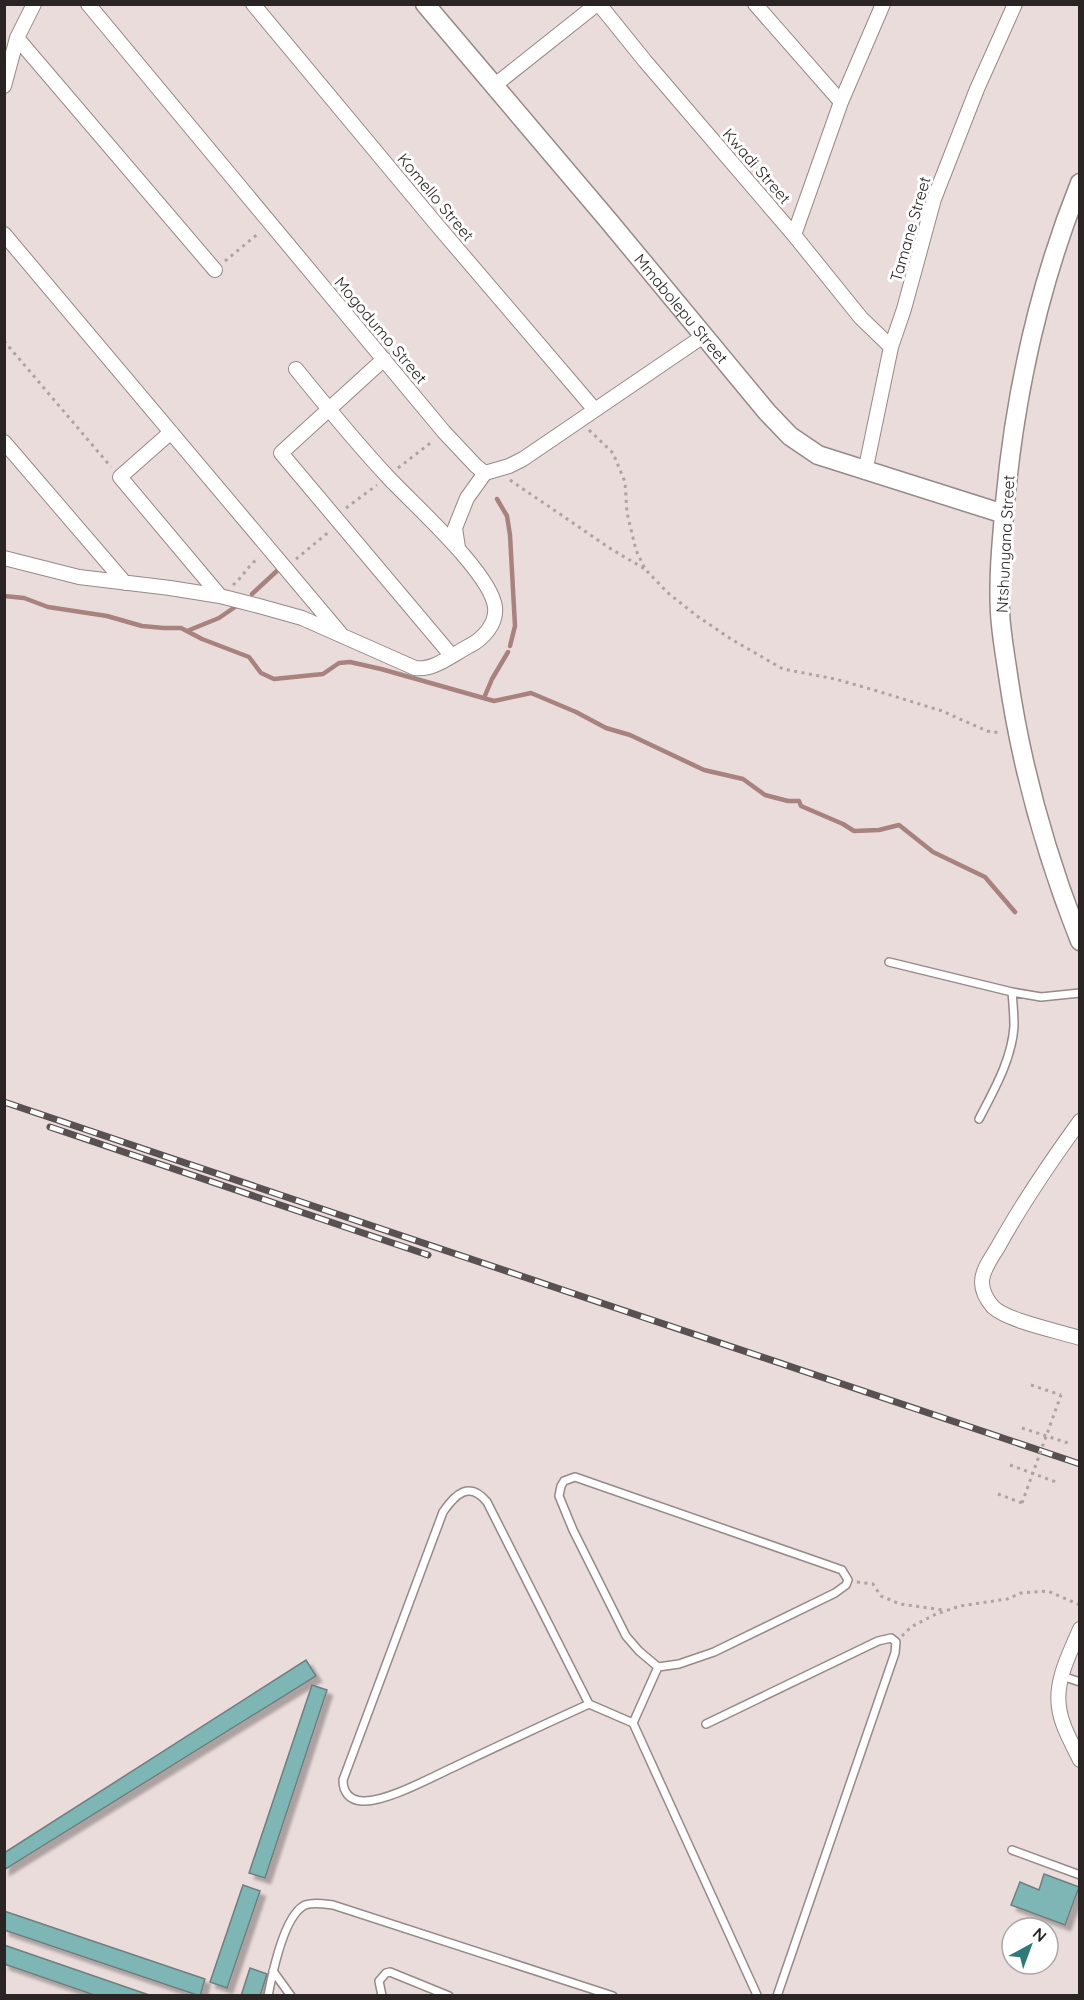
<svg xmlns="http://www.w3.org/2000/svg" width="1084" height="2000" font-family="Quicksand,sans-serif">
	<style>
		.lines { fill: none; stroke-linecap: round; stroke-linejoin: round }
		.stream { stroke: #a7827f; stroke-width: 4.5 }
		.building { fill: #7db6b5; stroke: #717e7e; stroke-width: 1.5; filter: url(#shadow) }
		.service-casing { stroke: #968988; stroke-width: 10 }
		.minor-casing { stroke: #968988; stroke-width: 16 }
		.tertiary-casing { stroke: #968988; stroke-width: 21 }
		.path { stroke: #aea2a2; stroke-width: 3; stroke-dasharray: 3 4.5; stroke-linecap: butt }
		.service { stroke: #fff; stroke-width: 7 }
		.minor { stroke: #fff; stroke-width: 14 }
		.tertiary { stroke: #fff; stroke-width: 18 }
		.rail-casing { stroke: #595151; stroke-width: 7 }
		.rail { stroke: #fff; stroke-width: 4.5; stroke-dasharray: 14; stroke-linecap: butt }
		.path-bridge { stroke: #aea2a2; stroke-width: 3; stroke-dasharray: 3 4.5; stroke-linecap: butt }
		.labels { text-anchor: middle; stroke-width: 6; stroke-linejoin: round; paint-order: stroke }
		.street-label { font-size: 16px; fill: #2a2424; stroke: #fff }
	</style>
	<defs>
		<filter id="shadow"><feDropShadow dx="5.5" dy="5.5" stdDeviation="1.5" flood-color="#0004"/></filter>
	</defs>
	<rect width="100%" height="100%" fill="#eadcdb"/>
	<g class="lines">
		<path class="stream" d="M 497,499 L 507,516 L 510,535 L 515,626 L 510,646
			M 252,594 L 279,569
			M 4,596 L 24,598 L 48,607 L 107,616 L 142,626 L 164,628 L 181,628 L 202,639 L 249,657 L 261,673 L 274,679 L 323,674 L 339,663 L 350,662 L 381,669 L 494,701 L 531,693 L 576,712 L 606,728 L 630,735 L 704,770 L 743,779 L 765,795 L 788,801 L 799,801 L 801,806 L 843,824 L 854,831 L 879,830 L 899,825 L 933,852 L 985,877 L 1015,912
			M 187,631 L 219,618 L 235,607
			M 484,698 L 492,679 L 508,652"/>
	</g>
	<path class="building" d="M 306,1660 L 316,1676 L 4,1870 L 4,1853 Z
		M 312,1685 L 327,1690 L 265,1878 L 249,1873 Z
		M 1044,1874 L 1079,1887 L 1065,1925 L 1011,1905 L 1020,1882 L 1039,1890 Z
		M 243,1885 L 260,1891 L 227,1988 L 210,1982 Z
		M 4,1911 L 205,1979 L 200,1996 L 4,1930 Z
		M 4,1945 L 152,1996 L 97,1996 L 4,1964 Z
		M 250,1968 L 267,1974 L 260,1996 L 241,1996 Z"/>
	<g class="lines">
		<defs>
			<path id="service" d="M 889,962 L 1012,992 L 1041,997 L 1080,993
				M 979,1119 C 994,1090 1012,1059 1014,1026 C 1014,1015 1013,1003 1012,992
				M 575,1477 L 842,1570 L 848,1580 L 846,1585 L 835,1593 L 714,1652 L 679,1664 L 658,1667 L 639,1651 L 626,1636 L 573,1530 L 559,1496 L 561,1486 L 564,1481 Z
				M 1062,1676 L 1080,1682
				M 589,1704 C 545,1724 500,1745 456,1766 C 434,1776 385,1803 362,1801 C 349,1800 343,1792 343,1780 L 443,1512 C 456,1493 470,1481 487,1502 L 589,1704 L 633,1723 L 757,1995
				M 633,1723 L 658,1667
				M 706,1724 L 878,1641 L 891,1638 L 896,1642 L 895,1653 L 777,1996
				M 1012,1850 L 1080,1875
				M 273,1971 L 291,1996
				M 268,1996 C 272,1975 284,1915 305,1905 C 314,1902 324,1904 333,1905 L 613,1996
				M 382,1996 L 379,1981 L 386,1973 L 390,1972 L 449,1996"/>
			<path id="minor" d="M 88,4 L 444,432 L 476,466 L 485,473 L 509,466 L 523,459 L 705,335
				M 253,4 L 437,225 L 595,410
				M 599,4 L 645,61 L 794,235 L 861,318 L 891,347
				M 755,4 L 841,102
				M 17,38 L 215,270
				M 495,85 L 597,4
				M 4,86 L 17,38 L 34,4
				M 4,234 L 340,633
				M 794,235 L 841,102 L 883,4
				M 384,359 L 281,453 L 451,655
				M 171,432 L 120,477 L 220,596
				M 4,442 L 125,583
				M 865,472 L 891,347 L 904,309 L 934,199 L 977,89 L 1015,4
				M 458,548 L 455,528 L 467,498 L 485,473
				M 4,558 L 79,577 L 170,588 L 220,596 L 259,606 L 302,618 L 415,668 C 433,671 452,655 469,646 C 483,639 497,624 495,607 C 491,573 413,504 388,477 C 356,443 326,406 296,369
				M 1080,1121 C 1051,1161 1023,1202 999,1245 C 993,1256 982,1269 982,1282 C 982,1292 987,1300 993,1307 C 1008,1321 1058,1331 1080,1338
				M 1080,1629 C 1070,1653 1055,1680 1059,1707 C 1061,1725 1072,1743 1080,1760"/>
			<g id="tertiary">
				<path id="s1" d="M 425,4 L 608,220 L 767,412 L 790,436 L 818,455 L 1004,514"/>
				<path d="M 1080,183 C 1039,285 1015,394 1005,503 C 1002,539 998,576 1000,612 C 1001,633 1005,654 1008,675 C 1021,766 1046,855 1080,941"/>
			</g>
		</defs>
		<use href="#service" class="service-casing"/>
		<use href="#minor" class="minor-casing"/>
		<use href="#tertiary" class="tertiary-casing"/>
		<path class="path" d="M 225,261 L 259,233
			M 4,341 L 111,467
			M 589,430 L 613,453 L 625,482 L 627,513 L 636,550 L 645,569 L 668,593 L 697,616 L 731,639 L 783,669 L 835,679 L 874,690 L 942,711 L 987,731 L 1001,733
			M 398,468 L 433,441
			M 510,480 L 611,549 L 645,569
			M 346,508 L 377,485
			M 296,559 L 330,531
			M 233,585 C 243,577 248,565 259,558
			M 1031,1385 L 1061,1395
			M 1022,1428 L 1071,1444
			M 1010,1465 L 1056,1482
			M 998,1494 L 1022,1503
			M 857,1582 L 873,1584 L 881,1596 L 900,1604 L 943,1610
			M 902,1636 L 911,1627 L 936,1614 L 960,1606 L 1007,1599 L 1021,1593 L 1048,1591 L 1080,1605"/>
		<use href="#service" class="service"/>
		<use href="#minor" class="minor"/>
		<use href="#tertiary" class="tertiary"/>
		<defs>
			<path id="rail" d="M 4,1102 L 1080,1464
				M 50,1127 L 428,1255"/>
		</defs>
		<use href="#rail" class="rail-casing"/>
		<use href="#rail" class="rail"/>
		<path class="path-bridge" d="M 1022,1503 L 1061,1395"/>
	</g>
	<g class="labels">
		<g class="street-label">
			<text transform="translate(757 166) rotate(49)" y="6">Kwadi Street</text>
			<text transform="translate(436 197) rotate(50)" y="6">Komello Street</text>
			<text transform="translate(910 229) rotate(-74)" y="6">Tamane Street</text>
			<text dy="6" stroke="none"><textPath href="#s1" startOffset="398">Mmabolepu Street</textPath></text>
			<text transform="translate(381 330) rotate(50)" y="6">Mogodumo Street</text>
			<text transform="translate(1005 544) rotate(-87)" y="6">Ntshunyana Street</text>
		</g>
	</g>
	<rect width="1084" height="2000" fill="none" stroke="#2a2424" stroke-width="12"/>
	<g transform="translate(1030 1946) rotate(41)"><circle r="28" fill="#ffffff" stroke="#aaa7a7" stroke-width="1.5"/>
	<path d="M0-4.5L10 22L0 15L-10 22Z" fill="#307979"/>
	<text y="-9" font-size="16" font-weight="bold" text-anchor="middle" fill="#2a2424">N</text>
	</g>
</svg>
